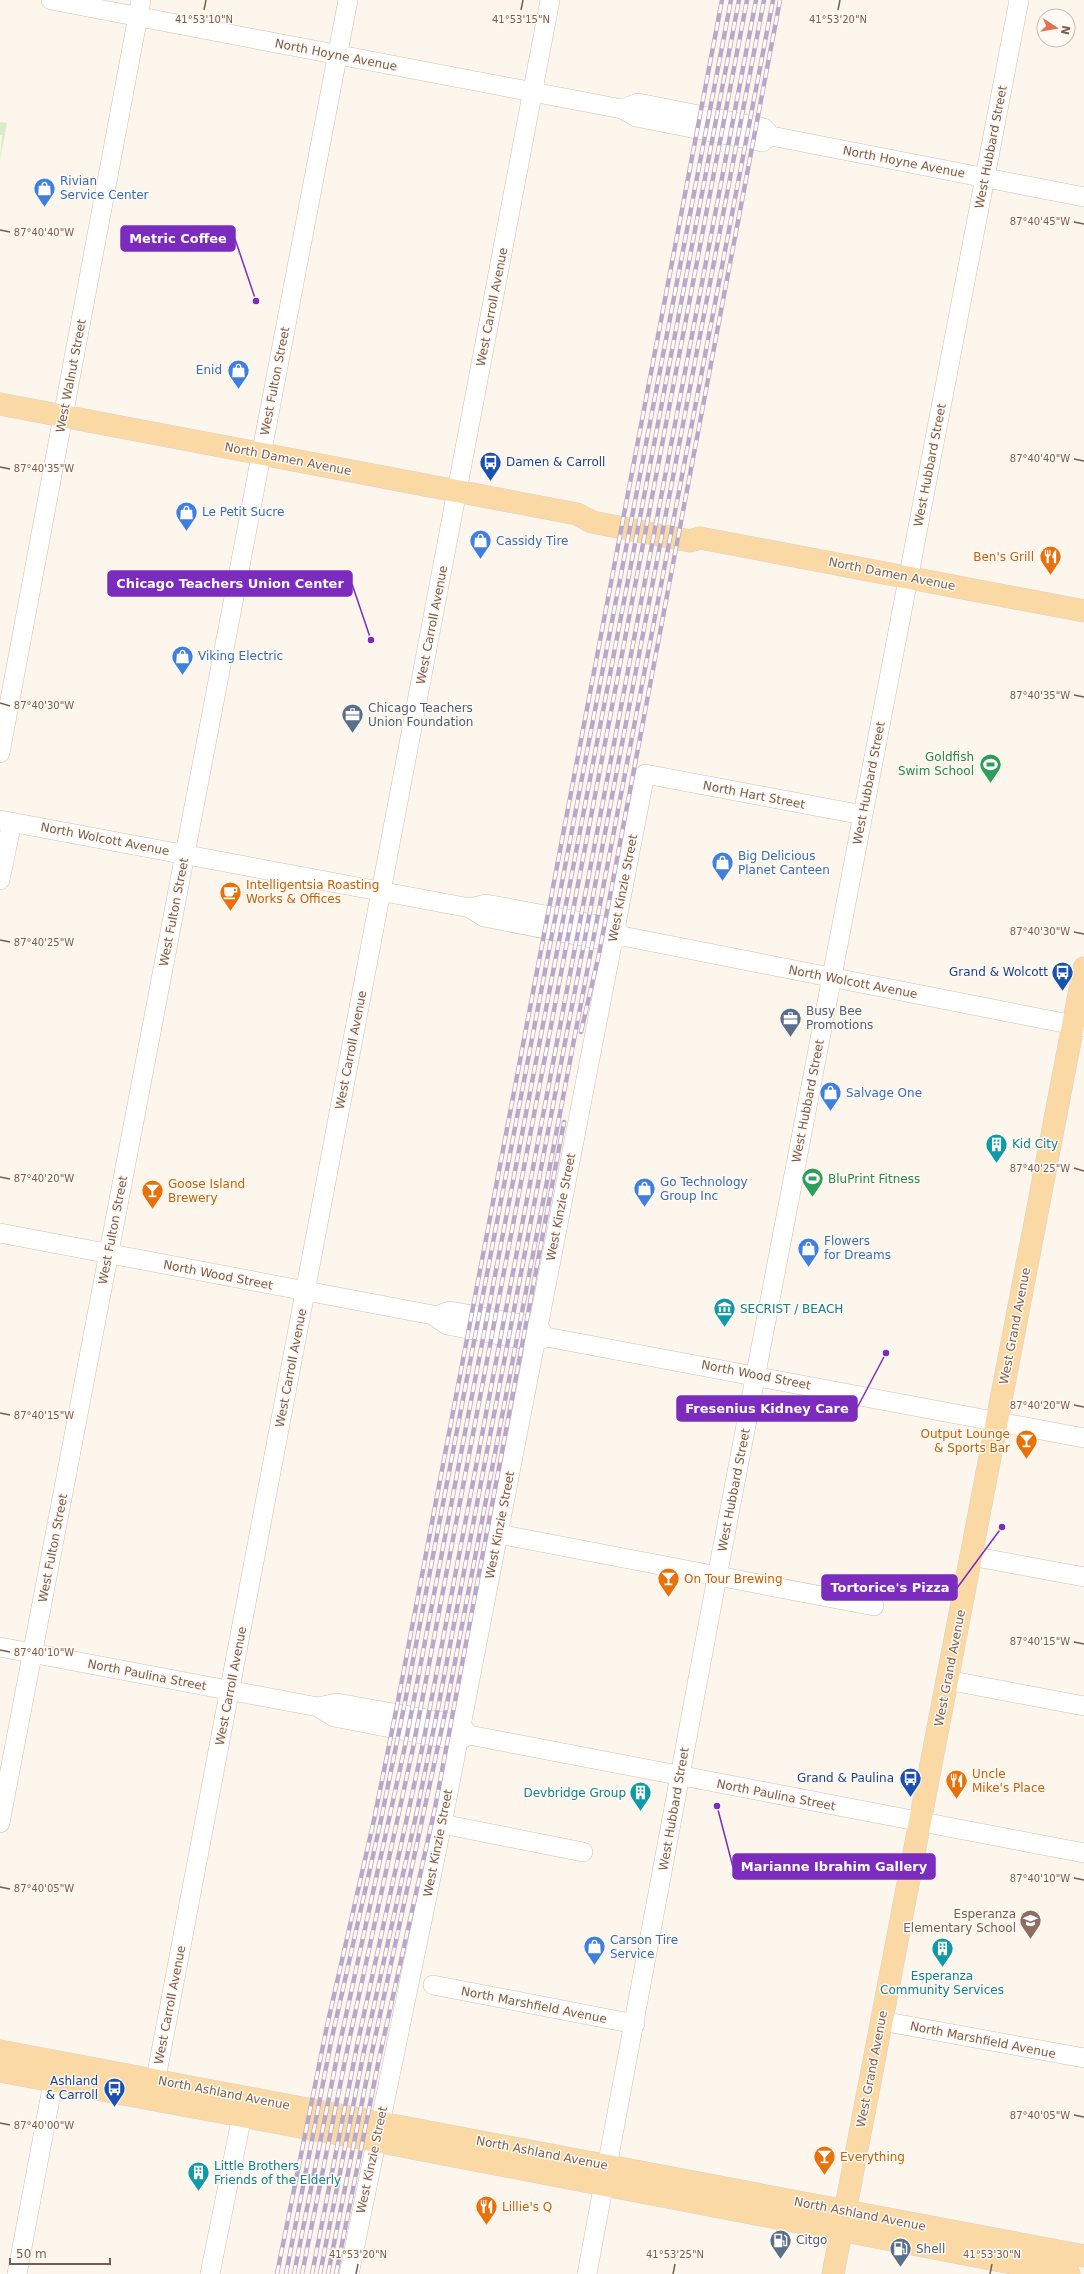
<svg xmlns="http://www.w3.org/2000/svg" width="1084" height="2274" font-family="'DejaVu Sans',sans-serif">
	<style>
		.green { fill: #d8ecc9 }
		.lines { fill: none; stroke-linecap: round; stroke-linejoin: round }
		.minor-casing { stroke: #d1beb0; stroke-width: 20 }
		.major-casing { stroke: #dad1cd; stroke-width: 23 }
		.minor { stroke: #fff; stroke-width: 19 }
		.major { stroke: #fbd9a5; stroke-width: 22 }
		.rail-casing { stroke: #b9a8c9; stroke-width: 4.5 }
		.rail { stroke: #fffaf3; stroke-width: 3; stroke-dasharray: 9; stroke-linecap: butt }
		.ticks { fill: none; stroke: #7a5c4d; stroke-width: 1.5 }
		.labels { text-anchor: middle; stroke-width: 3; stroke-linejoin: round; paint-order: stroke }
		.street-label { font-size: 12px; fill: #7a5c4d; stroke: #fffaf3 }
		.shop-label { font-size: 12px; fill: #366cbe; stroke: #fffaf3; text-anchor: start }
		.transit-label { font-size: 12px; fill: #164399; stroke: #fffaf3; text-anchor: end }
		.food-label { font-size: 12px; fill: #c56008; stroke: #fffaf3; text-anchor: start }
		.service-label { font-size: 12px; fill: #4e5e75; stroke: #fffaf3; text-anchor: start }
		.leisure-label { font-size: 12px; fill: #27864d; stroke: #fffaf3; text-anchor: end }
		.culture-label { font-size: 12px; fill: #0d838f; stroke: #fffaf3; text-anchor: start }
		.education-label { font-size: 12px; fill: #785e54; stroke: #fffaf3; text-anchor: end }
		.ticks-label { font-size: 10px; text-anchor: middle; fill: #7a5c4d; stroke: #fffaf3; stroke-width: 3; stroke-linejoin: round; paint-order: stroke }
		.leader { fill: none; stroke: #7b2cbf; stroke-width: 1.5 }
		.callout-dot { fill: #7b2cbf; stroke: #fffaf3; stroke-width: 1.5 }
		.callout { fill: #7b2cbf; stroke: #7b2cbf; stroke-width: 1.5 }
		.callout-label { font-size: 13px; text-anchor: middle; font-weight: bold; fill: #fff }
	</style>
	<rect width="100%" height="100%" fill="#fdf6ec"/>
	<path class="green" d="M 0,122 L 7,123 L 0,161 L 2,135 L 0,135 Z"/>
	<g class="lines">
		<defs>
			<path id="minor" d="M 51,0 L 622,109 L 636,117 L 762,142 L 771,136
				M 622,109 L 638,103 L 764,128 L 771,136 L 1084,197
				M 0,753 L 141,0
				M 0,820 L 470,908 L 484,917 L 612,942 L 622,936
				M 0,880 L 12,822
				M 470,908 L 486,904 L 615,928 L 622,936 L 1084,1027
				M 0,1233 L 433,1315 L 447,1325 L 535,1342 L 546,1337 L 1084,1438
				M 436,1316 L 450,1311 L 538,1327 L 546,1337
				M 498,1534 L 874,1606
				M 971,1556 L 1084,1577
				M 0,1647 L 318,1707 L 334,1717 L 458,1741 L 469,1735
				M 947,1680 L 1084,1706
				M 318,1707 L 337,1703 L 461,1725 L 469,1735 L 1084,1853
				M 0,1823 L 348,0
				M 442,1824 L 583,1852
				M 433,1985 L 635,2024
				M 882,2021 L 1084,2058
				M 153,2094 L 550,0
				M 17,2274 L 56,2067
				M 210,2274 L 245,2101
				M 349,2274 L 442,1824 L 645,774 L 863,815
				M 587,2274 L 720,1561 L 1019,0"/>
			<path id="major" d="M 0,404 L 577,514 L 592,522 L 690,541 L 700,538 L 1084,611
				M 0,2051 L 1084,2256
				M 0,2071 L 376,2141 L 1069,2274
				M 833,2274 L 1084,968"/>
		</defs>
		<use href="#minor" class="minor-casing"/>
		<use href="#major" class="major-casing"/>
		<use href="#minor" class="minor"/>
		<use href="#major" class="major"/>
		<defs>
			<path id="rail" d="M 581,1032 L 599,954 L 780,0
				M 277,2274 L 327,2026 L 374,1820 L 398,1701 L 722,0
				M 286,2274 L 331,2042 L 381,1820 L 405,1702 L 731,0
				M 294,2274 L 338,2052 L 405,1746 L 739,0
				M 302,2274 L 349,2041 L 413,1748 L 747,0
				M 312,2274 L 357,2046 L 422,1749 L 756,0
				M 320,2274 L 364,2051 L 417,1811 L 438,1708 L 764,0
				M 328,2274 L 372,2052 L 446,1709 L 773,0
				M 336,2274 L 379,2059 L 435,1808 L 564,1122"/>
		</defs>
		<use href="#rail" class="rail-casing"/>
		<use href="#rail" class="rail"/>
	</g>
	<path class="ticks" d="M 204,10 L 206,0M 521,10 L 523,0M 838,10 L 840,0M 1074,222 L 1084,224M 0,230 L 10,232M 1074,459 L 1084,461M 0,467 L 10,469M 1074,695 L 1084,697M 0,703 L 10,706M 1074,932 L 1084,934M 0,940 L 10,942M 1074,1168 L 1084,1171M 0,1177 L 10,1179M 1074,1405 L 1084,1407M 0,1413 L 10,1415M 1074,1642 L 1084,1644M 0,1650 L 10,1652M 1074,1878 L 1084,1880M 0,1887 L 10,1889M 1074,2115 L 1084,2117M 0,2123 L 10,2125M 356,2274 L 358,2264M 673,2274 L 675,2264M 990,2274 L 992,2264"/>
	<defs>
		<symbol id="shop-pin" viewBox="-11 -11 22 30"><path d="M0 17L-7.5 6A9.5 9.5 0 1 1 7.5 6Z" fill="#3f7fe0" stroke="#fffaf3"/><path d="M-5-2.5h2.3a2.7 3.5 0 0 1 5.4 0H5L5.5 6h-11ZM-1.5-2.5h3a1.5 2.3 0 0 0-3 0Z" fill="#fff"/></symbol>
		<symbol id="bus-pin" viewBox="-11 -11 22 30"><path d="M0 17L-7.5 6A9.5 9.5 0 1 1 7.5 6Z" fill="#1a4fb4" stroke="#fffaf3"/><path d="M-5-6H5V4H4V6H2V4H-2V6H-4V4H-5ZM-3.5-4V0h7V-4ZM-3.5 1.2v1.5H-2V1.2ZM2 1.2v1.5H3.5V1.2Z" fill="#fff"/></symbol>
		<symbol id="restaurant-pin" viewBox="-11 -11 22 30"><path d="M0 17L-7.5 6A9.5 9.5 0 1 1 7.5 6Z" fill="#e8710a" stroke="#fffaf3"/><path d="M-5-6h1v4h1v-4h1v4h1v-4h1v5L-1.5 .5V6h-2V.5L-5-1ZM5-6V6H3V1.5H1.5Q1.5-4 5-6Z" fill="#fff"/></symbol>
		<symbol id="office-pin" viewBox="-11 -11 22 30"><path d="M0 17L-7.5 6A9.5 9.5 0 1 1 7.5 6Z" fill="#5c6f8a" stroke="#fffaf3"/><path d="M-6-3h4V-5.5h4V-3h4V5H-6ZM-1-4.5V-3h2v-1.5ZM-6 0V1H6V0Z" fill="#fff"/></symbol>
		<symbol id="stadium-pin" viewBox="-11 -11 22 30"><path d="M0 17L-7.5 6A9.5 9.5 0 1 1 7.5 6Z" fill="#2e9e5b" stroke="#fffaf3"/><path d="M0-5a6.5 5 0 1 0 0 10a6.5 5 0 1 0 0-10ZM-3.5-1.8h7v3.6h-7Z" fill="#fff"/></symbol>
		<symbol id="cafe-pin" viewBox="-11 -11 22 30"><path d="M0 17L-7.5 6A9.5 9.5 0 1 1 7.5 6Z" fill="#e8710a" stroke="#fffaf3"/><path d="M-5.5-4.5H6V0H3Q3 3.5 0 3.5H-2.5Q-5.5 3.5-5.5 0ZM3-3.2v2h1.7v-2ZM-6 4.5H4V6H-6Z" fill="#fff"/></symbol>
		<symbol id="building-pin" viewBox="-11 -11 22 30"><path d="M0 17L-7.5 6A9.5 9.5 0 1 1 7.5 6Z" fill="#0f9aa8" stroke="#fffaf3"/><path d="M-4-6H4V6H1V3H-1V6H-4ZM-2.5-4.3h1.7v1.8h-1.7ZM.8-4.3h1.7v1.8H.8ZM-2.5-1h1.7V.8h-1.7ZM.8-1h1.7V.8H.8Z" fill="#fff"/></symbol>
		<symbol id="bar-pin" viewBox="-11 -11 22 30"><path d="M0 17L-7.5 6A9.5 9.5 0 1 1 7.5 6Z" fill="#e8710a" stroke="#fffaf3"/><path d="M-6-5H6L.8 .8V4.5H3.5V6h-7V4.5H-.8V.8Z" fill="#fff"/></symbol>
		<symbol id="museum-pin" viewBox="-11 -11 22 30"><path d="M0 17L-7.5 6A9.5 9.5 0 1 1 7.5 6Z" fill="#0f9aa8" stroke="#fffaf3"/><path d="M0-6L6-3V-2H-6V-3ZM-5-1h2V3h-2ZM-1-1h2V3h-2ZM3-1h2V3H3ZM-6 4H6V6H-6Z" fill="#fff"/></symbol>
		<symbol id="school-pin" viewBox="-11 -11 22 30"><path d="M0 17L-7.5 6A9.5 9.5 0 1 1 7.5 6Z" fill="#8d6e63" stroke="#fffaf3"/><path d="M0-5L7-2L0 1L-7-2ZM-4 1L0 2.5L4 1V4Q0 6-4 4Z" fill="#fff"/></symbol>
		<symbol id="fuel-pin" viewBox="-11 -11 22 30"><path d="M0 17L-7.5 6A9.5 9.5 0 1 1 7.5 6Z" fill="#5c6f8a" stroke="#fffaf3"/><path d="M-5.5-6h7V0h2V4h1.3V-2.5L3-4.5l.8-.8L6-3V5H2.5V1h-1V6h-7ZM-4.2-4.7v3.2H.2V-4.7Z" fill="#fff"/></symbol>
	</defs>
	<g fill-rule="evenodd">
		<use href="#shop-pin" x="32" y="176" width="25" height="34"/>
		<use href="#shop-pin" x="226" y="358" width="25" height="34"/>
		<use href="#bus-pin" x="478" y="450" width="25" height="34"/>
		<use href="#shop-pin" x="174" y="500" width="25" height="34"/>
		<use href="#shop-pin" x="468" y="528" width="25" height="34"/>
		<use href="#restaurant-pin" x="1038" y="544" width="25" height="34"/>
		<use href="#shop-pin" x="170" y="644" width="25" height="34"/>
		<use href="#office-pin" x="340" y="702" width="25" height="34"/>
		<use href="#stadium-pin" x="978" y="752" width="25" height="34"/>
		<use href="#shop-pin" x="710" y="850" width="25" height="34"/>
		<use href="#cafe-pin" x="218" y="880" width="25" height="34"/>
		<use href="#bus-pin" x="1050" y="960" width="25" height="34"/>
		<use href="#office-pin" x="778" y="1006" width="25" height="34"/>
		<use href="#shop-pin" x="818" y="1080" width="25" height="34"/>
		<use href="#building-pin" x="984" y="1132" width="25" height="34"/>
		<use href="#stadium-pin" x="800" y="1166" width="25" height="34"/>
		<use href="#shop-pin" x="632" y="1176" width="25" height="34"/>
		<use href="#bar-pin" x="140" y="1178" width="25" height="34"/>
		<use href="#shop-pin" x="796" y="1236" width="25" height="34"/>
		<use href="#museum-pin" x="712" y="1296" width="25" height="34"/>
		<use href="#bar-pin" x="1014" y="1428" width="25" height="34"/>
		<use href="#bar-pin" x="656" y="1566" width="25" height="34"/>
		<use href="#bus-pin" x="898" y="1766" width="25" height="34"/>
		<use href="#restaurant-pin" x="944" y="1768" width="25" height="34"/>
		<use href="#building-pin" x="628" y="1780" width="25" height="34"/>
		<use href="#school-pin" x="1018" y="1908" width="25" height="34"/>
		<use href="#shop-pin" x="582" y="1934" width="25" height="34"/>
		<use href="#building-pin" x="930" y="1936" width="25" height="34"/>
		<use href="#bus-pin" x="102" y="2076" width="25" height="34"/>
		<use href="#bar-pin" x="812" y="2144" width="25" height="34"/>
		<use href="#building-pin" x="186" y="2160" width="25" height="34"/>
		<use href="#restaurant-pin" x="474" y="2194" width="25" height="34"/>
		<use href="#fuel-pin" x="768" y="2228" width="25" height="34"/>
		<use href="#fuel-pin" x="888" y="2236" width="25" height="34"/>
	</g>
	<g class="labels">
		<g class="street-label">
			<text transform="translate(336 55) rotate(11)" y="4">North Hoyne Avenue</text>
			<text transform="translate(991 147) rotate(-79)" y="4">West Hubbard Street</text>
			<text transform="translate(904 162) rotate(11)" y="4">North Hoyne Avenue</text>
			<text transform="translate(492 307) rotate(-79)" y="4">West Carroll Avenue</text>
			<text transform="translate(71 376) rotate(-79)" y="4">West Walnut Street</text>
			<text transform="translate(275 381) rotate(-79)" y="4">West Fulton Street</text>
			<text transform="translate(288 459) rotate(11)" y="4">North Damen Avenue</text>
			<text transform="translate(930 465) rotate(-79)" y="4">West Hubbard Street</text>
			<text transform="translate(892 574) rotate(11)" y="4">North Damen Avenue</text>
			<text transform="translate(432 625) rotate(-79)" y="4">West Carroll Avenue</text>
			<text transform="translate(869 783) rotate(-79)" y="4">West Hubbard Street</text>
			<text transform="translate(754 795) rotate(11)" y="4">North Hart Street</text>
			<text transform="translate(105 839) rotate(11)" y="4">North Wolcott Avenue</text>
			<text transform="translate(623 888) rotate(-79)" y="4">West Kinzie Street</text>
			<text transform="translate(174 912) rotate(-79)" y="4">West Fulton Street</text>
			<text transform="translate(853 982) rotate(11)" y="4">North Wolcott Avenue</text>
			<text transform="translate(351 1050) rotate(-79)" y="4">West Carroll Avenue</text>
			<text transform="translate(808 1101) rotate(-79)" y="4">West Hubbard Street</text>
			<text transform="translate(561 1207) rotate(-79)" y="4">West Kinzie Street</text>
			<text transform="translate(113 1230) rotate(-79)" y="4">West Fulton Street</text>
			<text transform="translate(218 1275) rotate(11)" y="4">North Wood Street</text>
			<text transform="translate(1015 1326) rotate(-79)" y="4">West Grand Avenue</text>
			<text transform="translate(291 1368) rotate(-79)" y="4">West Carroll Avenue</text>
			<text transform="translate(756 1375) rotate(11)" y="4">North Wood Street</text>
			<text transform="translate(734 1490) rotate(-79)" y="4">West Hubbard Street</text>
			<text transform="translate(500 1525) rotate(-79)" y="4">West Kinzie Street</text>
			<text transform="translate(53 1548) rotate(-79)" y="4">West Fulton Street</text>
			<text transform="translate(950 1668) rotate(-79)" y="4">West Grand Avenue</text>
			<text transform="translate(147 1675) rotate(11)" y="4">North Paulina Street</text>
			<text transform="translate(231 1686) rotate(-79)" y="4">West Carroll Avenue</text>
			<text transform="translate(776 1795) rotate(11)" y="4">North Paulina Street</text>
			<text transform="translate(674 1809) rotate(-80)" y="4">West Hubbard Street</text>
			<text transform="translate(438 1843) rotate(-79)" y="4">West Kinzie Street</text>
			<text transform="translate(170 2005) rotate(-79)" y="4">West Carroll Avenue</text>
			<text transform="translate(534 2005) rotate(11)" y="4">North Marshfield Avenue</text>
			<text transform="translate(983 2040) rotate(11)" y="4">North Marshfield Avenue</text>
			<text transform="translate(872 2069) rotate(-79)" y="4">West Grand Avenue</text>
			<text transform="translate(224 2093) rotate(11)" y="4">North Ashland Avenue</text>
			<text transform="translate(542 2153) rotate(11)" y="4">North Ashland Avenue</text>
			<text transform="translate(372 2160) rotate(-78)" y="4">West Kinzie Street</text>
			<text transform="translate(860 2214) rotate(11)" y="4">North Ashland Avenue</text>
		</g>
		<g class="shop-label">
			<text x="60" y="185">Rivian<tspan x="60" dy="14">Service Center</tspan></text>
			<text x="222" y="374" text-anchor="end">Enid</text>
			<text x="202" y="516">Le Petit Sucre</text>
			<text x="496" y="545">Cassidy Tire</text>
			<text x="198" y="660">Viking Electric</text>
			<text x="738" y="860">Big Delicious<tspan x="738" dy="14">Planet Canteen</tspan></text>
			<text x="846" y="1097">Salvage One</text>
			<text x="660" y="1186">Go Technology<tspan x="660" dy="14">Group Inc</tspan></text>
			<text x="824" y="1245">Flowers<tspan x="824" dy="14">for Dreams</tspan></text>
			<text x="610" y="1944">Carson Tire<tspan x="610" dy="14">Service</tspan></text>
		</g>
		<g class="transit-label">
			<text x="506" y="466" text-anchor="start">Damen &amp; Carroll</text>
			<text x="1048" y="976">Grand &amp; Wolcott</text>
			<text x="894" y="1782">Grand &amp; Paulina</text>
			<text x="98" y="2085">Ashland<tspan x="98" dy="14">&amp; Carroll</tspan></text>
		</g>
		<g class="food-label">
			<text x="1034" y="561" text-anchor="end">Ben's Grill</text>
			<text x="246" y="889">Intelligentsia Roasting<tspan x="246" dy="14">Works &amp; Offices</tspan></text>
			<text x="168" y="1188">Goose Island<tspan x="168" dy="14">Brewery</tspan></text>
			<text x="1010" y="1438" text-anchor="end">Output Lounge<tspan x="1010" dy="14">&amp; Sports Bar</tspan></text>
			<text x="684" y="1583">On Tour Brewing</text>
			<text x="972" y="1778">Uncle<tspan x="972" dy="14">Mike's Place</tspan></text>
			<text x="840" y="2161">Everything</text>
			<text x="502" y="2211">Lillie's Q</text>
		</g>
		<g class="service-label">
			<text x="368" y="712">Chicago Teachers<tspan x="368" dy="14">Union Foundation</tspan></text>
			<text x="806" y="1015">Busy Bee<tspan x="806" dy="14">Promotions</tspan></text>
			<text x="796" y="2244">Citgo</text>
			<text x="916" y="2253">Shell</text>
		</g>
		<g class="leisure-label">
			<text x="974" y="761">Goldfish<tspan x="974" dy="14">Swim School</tspan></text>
			<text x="828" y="1183" text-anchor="start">BluPrint Fitness</text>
		</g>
		<g class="culture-label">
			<text x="1012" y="1148">Kid City</text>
			<text x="740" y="1313">SECRIST / BEACH</text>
			<text x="626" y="1797" text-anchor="end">Devbridge Group</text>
			<text x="942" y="1980" text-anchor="middle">Esperanza<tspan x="942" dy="14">Community Services</tspan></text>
			<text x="214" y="2170">Little Brothers<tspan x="214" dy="14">Friends of the Elderly</tspan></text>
		</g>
		<g class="education-label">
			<text x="1016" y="1918">Esperanza<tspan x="1016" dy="14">Elementary School</tspan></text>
		</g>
	</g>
	<g class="ticks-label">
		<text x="204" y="23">41°53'10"N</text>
		<text x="521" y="23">41°53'15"N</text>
		<text x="838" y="23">41°53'20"N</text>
		<text x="1040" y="225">87°40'45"W</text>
		<text x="44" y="236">87°40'40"W</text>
		<text x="1040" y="462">87°40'40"W</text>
		<text x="44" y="472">87°40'35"W</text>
		<text x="1040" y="699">87°40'35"W</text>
		<text x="44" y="709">87°40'30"W</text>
		<text x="1040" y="935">87°40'30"W</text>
		<text x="44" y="946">87°40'25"W</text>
		<text x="1040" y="1172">87°40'25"W</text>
		<text x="44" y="1182">87°40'20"W</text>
		<text x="1040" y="1409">87°40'20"W</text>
		<text x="44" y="1419">87°40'15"W</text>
		<text x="1040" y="1645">87°40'15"W</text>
		<text x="44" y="1656">87°40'10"W</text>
		<text x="1040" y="1882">87°40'10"W</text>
		<text x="44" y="1892">87°40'05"W</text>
		<text x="1040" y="2119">87°40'05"W</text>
		<text x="44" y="2129">87°40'00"W</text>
		<text x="358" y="2258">41°53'20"N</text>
		<text x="675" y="2258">41°53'25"N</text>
		<text x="992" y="2258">41°53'30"N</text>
	</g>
	<path class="leader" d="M256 301L235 239M371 640L352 584M886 1353L857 1408M1002 1527L957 1588M717 1806L733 1867"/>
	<g class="callout-dot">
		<circle cx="256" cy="301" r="4"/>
		<circle cx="371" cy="640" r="4"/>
		<circle cx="886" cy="1353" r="4"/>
		<circle cx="1002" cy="1527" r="4"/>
		<circle cx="717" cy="1806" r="4"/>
	</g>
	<g class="callout">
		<rect x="121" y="226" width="114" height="25" rx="4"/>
		<rect x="108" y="571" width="244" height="25" rx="4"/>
		<rect x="677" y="1396" width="180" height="25" rx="4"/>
		<rect x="822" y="1575" width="135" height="25" rx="4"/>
		<rect x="733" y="1854" width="202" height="25" rx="4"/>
	</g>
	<g class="callout-label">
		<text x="178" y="243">Metric Coffee</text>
		<text x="230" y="588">Chicago Teachers Union Center</text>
		<text x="767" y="1413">Fresenius Kidney Care</text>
		<text x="890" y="1592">Tortorice's Pizza</text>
		<text x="834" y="1871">Marianne Ibrahim Gallery</text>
	</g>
	<g transform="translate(1056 28) rotate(102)"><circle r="19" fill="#fffaf3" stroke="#cabbb1"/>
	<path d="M0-3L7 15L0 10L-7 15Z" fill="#e76f51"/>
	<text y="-6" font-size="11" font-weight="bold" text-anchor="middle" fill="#7a5c4d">N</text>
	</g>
	<path d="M10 2258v6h100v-6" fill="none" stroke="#7a5c4d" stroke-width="2"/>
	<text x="16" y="2258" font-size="12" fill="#7a5c4d" stroke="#fffaf3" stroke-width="3" paint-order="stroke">50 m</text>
</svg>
